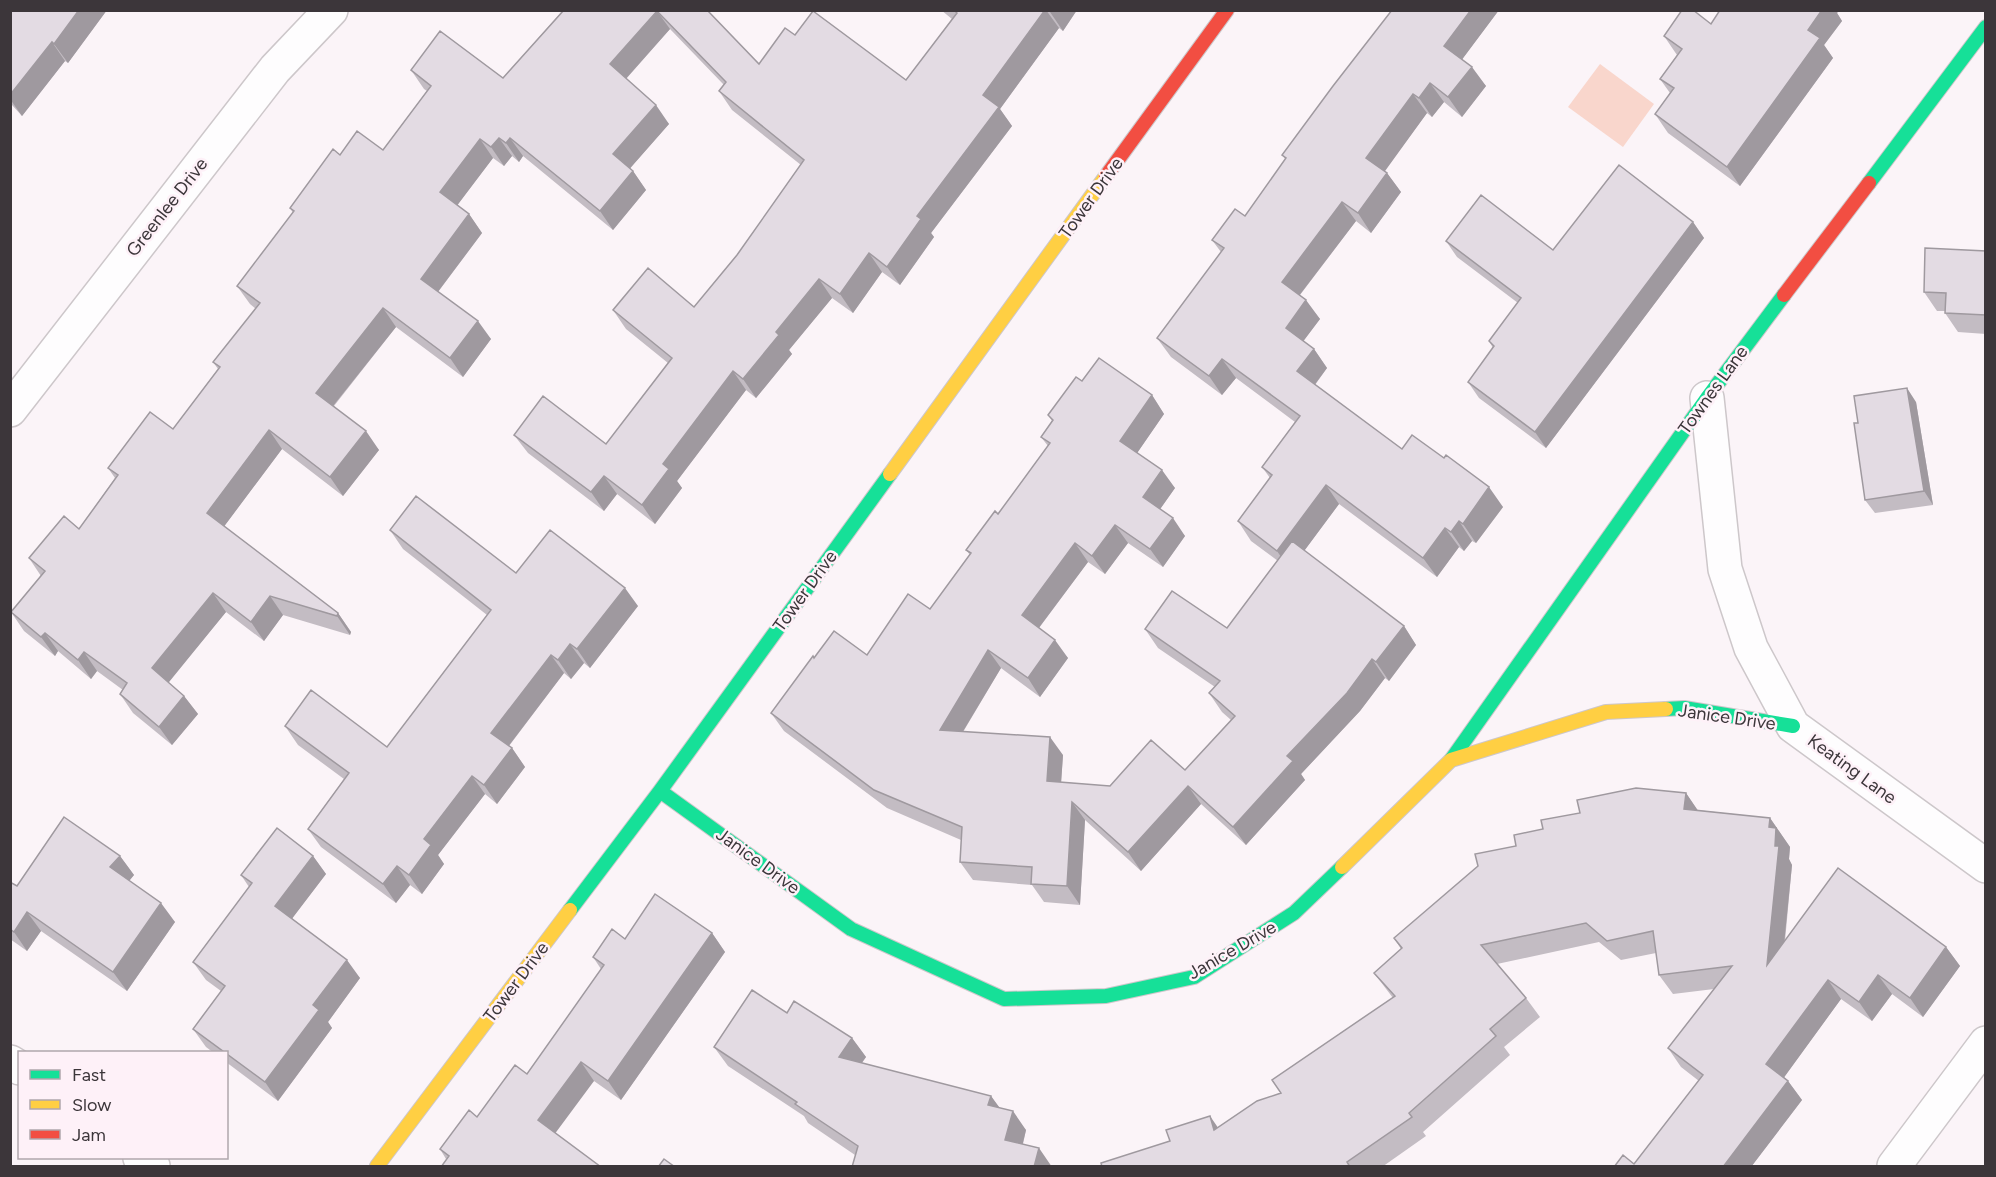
<svg xmlns="http://www.w3.org/2000/svg" width="1996" height="1177" font-family="Figtree,sans-serif">
	<style>
		.green { fill: #f9d6cc }
		.lines { fill: none; stroke-linecap: round; stroke-linejoin: round }
		.street-casing { stroke: #cdc7ca; stroke-width: 36 }
		.fast-casing { stroke: #cdc7ca; stroke-width: 16 }
		.slow-casing { stroke: #cdc7ca; stroke-width: 16 }
		.jam-casing { stroke: #cdc7ca; stroke-width: 16 }
		.street { stroke: #fefdfe; stroke-width: 33 }
		.fast { stroke: #16e098; stroke-width: 14 }
		.slow { stroke: #ffcf43; stroke-width: 14 }
		.jam { stroke: #f24e42; stroke-width: 14 }
		.wall { fill: #c3bcc3 }
		.shaded-wall { fill: #9f999f }
		.building { fill: #e3dbe3; stroke: #9f999f; stroke-width: 1.5 }
		.labels { text-anchor: middle; stroke-width: 5; stroke-linejoin: round; paint-order: stroke }
		.street-label { font-size: 18px; fill: #3c363a; stroke: #fef1f8 }
	</style>
	<rect width="100%" height="100%" fill="#fbf4f8"/>
	<path class="green" d="M 1600,64 L 1654,104 L 1623,147 L 1568,107 Z"/>
	<g class="lines">
		<defs>
			<path id="street" d="M 1707,398 L 1725,569 L 1751,648 L 1793,726 L 1986,866
				M 10,410 L 275,69 L 331,10
				M 10,1062 L 20,1068
				M 140,1158 L 153,1166
				M 1894,1166 L 1986,1043"/>
			<path id="fast" d="M 1869,183 L 1986,27
				M 1666,709 L 1684,708 L 1793,726
				M 1451,760 L 1707,398 L 1784,295
				M 660,791 L 851,929 L 1004,999 L 1106,996 L 1194,977 L 1294,913 L 1342,867
				M 570,910 L 660,791 L 890,474"/>
			<path id="slow" d="M 890,474 L 1106,176
				M 1342,867 L 1451,760 L 1606,712 L 1666,709
				M 377,1166 L 570,910"/>
			<path id="jam" d="M 1106,176 L 1227,10
				M 1784,295 L 1869,183"/>
		</defs>
		<use href="#street" class="street-casing"/>
		<use href="#fast" class="fast-casing"/>
		<use href="#slow" class="slow-casing"/>
		<use href="#jam" class="jam-casing"/>
		<use href="#street" class="street"/>
		<use href="#fast" class="fast"/>
		<use href="#slow" class="slow"/>
		<use href="#jam" class="jam"/>
	</g>
	<path class="wall" d="M 10,10 L 107,10 L 68,63 L 65,61 L 22,116 L 12,105 L 10,107 Z
		M 563,10 L 707,10 L 759,64 L 795,35 L 906,80 L 952,19 L 941,10 L 1077,10 L 1063,31 L 1059,28 L 1000,109 L 1012,126 L 931,233 L 934,237 L 900,285 L 882,272 L 853,313 L 832,298 L 789,350 L 792,354 L 756,398 L 746,390 L 677,481 L 682,488 L 655,524 L 617,494 L 604,511 L 528,453 L 514,435 L 606,444 L 668,363 L 626,329 L 613,310 L 694,307 L 737,255 L 801,165 L 732,110 L 719,91 L 724,85 L 670,29 L 626,79 L 669,124 L 630,168 L 633,171 L 646,190 L 613,230 L 523,156 L 519,162 L 512,156 L 504,166 L 493,158 L 457,205 L 469,214 L 482,233 L 438,292 L 491,339 L 463,377 L 396,327 L 334,406 L 379,450 L 343,496 L 282,449 L 224,526 L 338,613 L 351,632 L 350,635 L 283,615 L 264,641 L 226,612 L 168,682 L 184,696 L 198,714 L 172,745 L 133,713 L 120,694 L 123,690 L 97,671 L 91,679 L 58,651 L 55,656 L 24,631 L 11,612 L 41,576 L 29,558 L 79,529 L 115,478 L 108,468 L 173,429 L 218,369 L 213,362 L 256,309 L 250,304 L 237,286 L 293,213 L 290,208 L 340,155 L 383,150 L 427,91 L 424,89 L 411,70 L 503,78 Z
		M 1392,10 L 1499,10 L 1462,59 L 1486,86 L 1462,117 L 1444,102 L 1432,117 L 1427,113 L 1384,171 L 1387,173 L 1401,192 L 1371,233 L 1356,221 L 1300,295 L 1320,319 L 1303,341 L 1314,349 L 1327,368 L 1315,385 L 1402,449 L 1503,507 L 1476,543 L 1472,541 L 1464,551 L 1459,547 L 1437,577 L 1339,504 L 1304,551 L 1404,626 L 1416,645 L 1389,681 L 1385,678 L 1360,711 L 1301,774 L 1305,780 L 1246,845 L 1201,804 L 1141,871 L 1085,820 L 1080,905 L 1044,902 L 1032,885 L 973,880 L 960,862 L 961,840 L 887,808 L 784,731 L 771,713 L 814,658 L 867,655 L 930,609 L 970,555 L 966,550 L 998,514 L 1048,446 L 1041,437 L 1052,421 L 1048,415 L 1082,381 L 1152,395 L 1164,414 L 1137,453 L 1175,488 L 1160,509 L 1185,536 L 1163,567 L 1128,543 L 1105,574 L 1088,562 L 1039,628 L 1068,658 L 1040,697 L 1001,668 L 963,732 L 1063,755 L 1061,782 L 1110,786 L 1185,770 L 1231,720 L 1222,712 L 1209,693 L 1215,687 L 1158,648 L 1145,629 L 1227,628 L 1278,561 L 1251,541 L 1238,521 L 1270,478 L 1262,467 L 1295,422 L 1236,378 L 1222,395 L 1171,357 L 1157,338 L 1221,252 L 1212,240 L 1245,216 L 1286,160 L 1282,155 Z
		M 1720,10 L 1839,10 L 1837,13 L 1842,21 L 1824,45 L 1833,58 L 1740,186 L 1668,133 L 1655,114 L 1670,93 L 1660,79 L 1677,55 L 1664,36 L 1711,24 Z
		M 1693,222 L 1704,238 L 1546,448 L 1479,398 L 1468,382 L 1493,348 L 1489,341 L 1518,303 L 1457,257 L 1446,241 L 1553,250 Z
		M 1986,251 L 1986,334 L 1958,332 L 1945,313 L 1945,311 L 1937,311 L 1924,292 Z
		M 1916,402 L 1933,505 L 1875,513 L 1865,500 L 1858,423 Z
		M 390,530 L 516,573 L 638,606 L 590,668 L 584,663 L 571,679 L 564,673 L 509,746 L 512,748 L 525,767 L 497,804 L 485,794 L 438,855 L 444,864 L 422,894 L 410,885 L 396,903 L 321,847 L 308,829 L 344,779 L 298,745 L 285,726 L 387,747 L 487,615 L 403,549 Z
		M 1686,793 L 1697,810 L 1770,818 L 1783,837 L 1790,847 L 1789,859 L 1792,865 L 1785,941 L 1946,947 L 1960,966 L 1923,1017 L 1892,994 L 1872,1021 L 1841,999 L 1784,1077 L 1788,1081 L 1802,1100 L 1751,1167 L 1614,1167 L 1634,1164 L 1699,1081 L 1681,1067 L 1668,1048 L 1714,989 L 1673,994 L 1659,975 L 1656,953 L 1621,960 L 1599,942 L 1497,964 L 1526,998 L 1540,1017 L 1504,1047 L 1510,1055 L 1423,1132 L 1426,1136 L 1382,1167 L 1102,1167 L 1170,1141 L 1218,1128 L 1281,1093 L 1393,998 L 1374,973 L 1401,949 L 1394,938 L 1516,846 L 1543,829 Z
		M 120,856 L 134,875 L 129,881 L 175,922 L 127,991 L 41,931 L 27,951 L 10,939 L 10,882 L 17,886 Z
		M 313,856 L 326,874 L 292,918 L 360,978 L 328,1022 L 332,1028 L 278,1101 L 226,1062 L 226,1053 L 214,1053 L 206,1047 L 193,1029 L 221,991 L 206,980 L 193,962 L 249,887 L 241,875 Z
		M 712,933 L 725,952 L 621,1100 L 594,1081 L 446,1159 L 440,1149 L 527,1074 L 601,969 L 593,957 L 625,939 Z
		M 852,1038 L 866,1057 L 862,1063 L 991,1096 L 999,1108 L 1026,1130 L 1023,1144 L 855,1155 L 808,1123 L 804,1116 L 728,1066 L 714,1047 Z"/>
	<path class="shaded-wall" d="M 79,10 L 107,10 L 68,63 L 54,44 Z
		M 1045,10 L 1046,10 L 1059,28 L 1000,109 L 1012,126 L 931,233 L 934,237 L 900,285 L 887,267 L 917,216 L 983,95 Z
		M 1051,10 L 1077,10 L 1063,31 L 1050,12 Z
		M 1471,10 L 1499,10 L 1458,65 L 1444,46 Z
		M 1822,10 L 1839,10 L 1837,13 L 1842,21 L 1824,45 L 1833,58 L 1740,186 L 1727,167 L 1808,30 Z
		M 657,11 L 670,29 L 623,82 L 610,64 Z
		M 52,42 L 65,61 L 22,116 L 10,99 L 10,95 Z
		M 1472,67 L 1486,86 L 1462,117 L 1448,97 Z
		M 1430,83 L 1444,102 L 1432,117 L 1419,98 Z
		M 1413,94 L 1427,113 L 1380,178 L 1366,158 Z
		M 656,105 L 669,124 L 626,173 L 613,154 Z
		M 499,138 L 512,156 L 504,166 L 491,147 Z
		M 510,138 L 523,156 L 519,162 L 506,143 Z
		M 480,139 L 493,158 L 453,211 L 440,192 Z
		M 633,171 L 646,190 L 613,230 L 600,211 Z
		M 1387,173 L 1401,192 L 1371,233 L 1358,213 Z
		M 1342,202 L 1356,221 L 1295,301 L 1282,282 Z
		M 469,214 L 482,233 L 434,297 L 421,279 Z
		M 1693,222 L 1704,238 L 1546,448 L 1535,432 Z
		M 869,253 L 882,272 L 853,313 L 840,294 Z
		M 819,279 L 832,298 L 789,350 L 792,354 L 756,398 L 743,379 L 776,332 Z
		M 1306,300 L 1320,319 L 1299,347 L 1286,328 Z
		M 383,308 L 396,327 L 329,411 L 316,393 Z
		M 478,321 L 491,339 L 463,377 L 450,358 Z
		M 1314,349 L 1327,368 L 1310,391 L 1297,371 Z
		M 1222,359 L 1236,378 L 1222,395 L 1209,376 Z
		M 733,371 L 746,390 L 677,481 L 682,488 L 655,524 L 642,505 L 663,464 Z
		M 1907,388 L 1916,402 L 1933,505 L 1924,491 Z
		M 1152,395 L 1164,414 L 1133,459 L 1120,441 Z
		M 269,430 L 282,449 L 220,532 L 207,513 Z
		M 366,431 L 379,450 L 343,496 L 330,477 Z
		M 1162,470 L 1175,488 L 1156,515 L 1143,497 Z
		M 604,476 L 617,494 L 604,511 L 591,492 Z
		M 1326,485 L 1339,504 L 1290,570 L 1277,551 Z
		M 1489,487 L 1503,507 L 1476,543 L 1463,524 Z
		M 1173,518 L 1185,536 L 1163,567 L 1150,549 Z
		M 1459,521 L 1472,541 L 1464,551 L 1451,532 Z
		M 1115,525 L 1128,543 L 1105,574 L 1092,556 Z
		M 1445,528 L 1459,547 L 1437,577 L 1423,558 Z
		M 1075,543 L 1088,562 L 1035,633 L 1022,615 Z
		M 625,588 L 638,606 L 590,668 L 577,649 Z
		M 213,593 L 226,612 L 165,687 L 152,668 Z
		M 270,596 L 283,615 L 264,641 L 251,622 Z
		M 338,613 L 351,632 L 350,635 L 337,616 Z
		M 1404,626 L 1416,645 L 1389,681 L 1376,662 Z
		M 45,633 L 58,651 L 55,656 L 41,637 Z
		M 1055,640 L 1068,658 L 1040,697 L 1028,678 Z
		M 570,644 L 584,663 L 571,679 L 558,660 Z
		M 988,650 L 1001,668 L 953,748 L 940,730 Z
		M 84,652 L 97,671 L 91,679 L 78,660 Z
		M 551,655 L 564,673 L 504,752 L 491,733 Z
		M 1372,659 L 1385,678 L 1360,711 L 1301,774 L 1305,780 L 1246,845 L 1233,827 L 1287,756 Z
		M 184,696 L 198,714 L 172,745 L 159,727 Z
		M 1050,737 L 1063,755 L 1060,799 L 1047,781 Z
		M 512,748 L 525,767 L 497,804 L 484,785 Z
		M 472,776 L 485,794 L 438,855 L 444,864 L 422,894 L 409,875 L 424,839 Z
		M 1188,786 L 1201,804 L 1141,871 L 1128,852 Z
		M 1686,793 L 1699,812 L 1684,809 Z
		M 1072,802 L 1085,820 L 1080,905 L 1067,886 Z
		M 1770,818 L 1790,847 L 1789,859 L 1792,865 L 1780,984 L 1767,965 L 1775,846 L 1769,827 Z
		M 120,856 L 134,875 L 124,887 L 110,867 Z
		M 313,856 L 326,874 L 288,924 L 275,906 Z
		M 397,866 L 410,885 L 396,903 L 383,884 Z
		M 161,903 L 175,922 L 127,991 L 113,972 Z
		M 27,912 L 41,931 L 27,951 L 14,932 Z
		M 712,933 L 725,952 L 621,1100 L 608,1081 Z
		M 1946,947 L 1960,966 L 1923,1017 L 1910,998 Z
		M 347,960 L 360,978 L 328,1022 L 332,1028 L 278,1101 L 265,1082 L 313,1005 Z
		M 1878,975 L 1892,994 L 1872,1021 L 1859,1002 Z
		M 1828,980 L 1841,999 L 1780,1083 L 1766,1064 Z
		M 852,1038 L 866,1057 L 852,1076 L 839,1057 Z
		M 581,1062 L 594,1081 L 551,1139 L 538,1120 Z
		M 1788,1081 L 1802,1100 L 1751,1167 L 1723,1167 Z
		M 991,1096 L 1005,1115 L 988,1105 Z
		M 1013,1111 L 1026,1130 L 1019,1159 L 1005,1140 Z
		M 1210,1116 L 1223,1135 L 1214,1130 Z
		M 1039,1148 L 1052,1167 L 1034,1167 Z"/>
	<path class="building" d="M 10,10 L 79,10 L 54,44 L 52,42 L 10,95 Z
		M 564,10 L 707,10 L 759,64 L 785,28 L 795,35 L 813,11 L 906,80 L 957,13 L 954,10 L 1045,10 L 983,95 L 999,107 L 917,216 L 921,219 L 887,267 L 869,253 L 840,294 L 819,279 L 776,332 L 779,335 L 743,379 L 733,371 L 663,464 L 669,469 L 642,505 L 604,476 L 591,492 L 514,435 L 543,396 L 606,444 L 672,358 L 613,310 L 648,268 L 694,307 L 737,255 L 804,160 L 719,91 L 726,82 L 657,11 L 610,64 L 656,105 L 613,154 L 633,171 L 600,211 L 510,138 L 506,143 L 499,138 L 491,147 L 480,139 L 440,192 L 469,214 L 421,279 L 478,321 L 450,358 L 383,308 L 316,393 L 366,431 L 330,477 L 269,430 L 207,513 L 338,613 L 337,616 L 270,596 L 251,622 L 213,593 L 152,668 L 184,696 L 159,727 L 120,694 L 127,683 L 84,652 L 78,660 L 45,633 L 41,637 L 11,612 L 45,571 L 29,558 L 64,516 L 79,529 L 118,475 L 108,468 L 150,412 L 173,429 L 220,367 L 213,362 L 260,303 L 237,286 L 294,211 L 290,208 L 333,149 L 340,155 L 357,131 L 383,150 L 431,86 L 411,70 L 440,31 L 503,78 Z
		M 1392,10 L 1471,10 L 1444,46 L 1472,67 L 1448,97 L 1430,83 L 1419,98 L 1413,94 L 1366,158 L 1387,173 L 1358,213 L 1342,202 L 1282,282 L 1306,300 L 1286,328 L 1314,349 L 1297,371 L 1402,449 L 1412,435 L 1444,458 L 1446,455 L 1489,487 L 1463,524 L 1459,521 L 1451,532 L 1445,528 L 1423,558 L 1326,485 L 1277,551 L 1238,521 L 1272,475 L 1262,467 L 1300,416 L 1222,359 L 1209,376 L 1157,338 L 1224,248 L 1212,240 L 1235,209 L 1245,216 L 1286,158 L 1282,155 L 1333,86 Z
		M 1682,10 L 1693,10 L 1711,24 L 1720,10 L 1822,10 L 1808,30 L 1820,38 L 1727,167 L 1655,114 L 1674,88 L 1660,79 L 1682,49 L 1664,36 Z
		M 1619,165 L 1693,222 L 1535,432 L 1468,382 L 1494,346 L 1489,341 L 1521,298 L 1446,241 L 1481,195 L 1553,250 Z
		M 1925,248 L 1986,251 L 1986,315 L 1945,313 L 1946,293 L 1924,292 Z
		M 1099,358 L 1152,395 L 1120,441 L 1162,470 L 1143,497 L 1173,518 L 1150,549 L 1115,525 L 1092,556 L 1075,543 L 1022,615 L 1055,640 L 1028,678 L 988,650 L 940,730 L 1050,737 L 1047,781 L 1110,786 L 1151,740 L 1185,770 L 1235,716 L 1209,693 L 1220,681 L 1145,629 L 1172,591 L 1227,628 L 1292,541 L 1404,626 L 1376,662 L 1372,659 L 1347,693 L 1287,756 L 1293,761 L 1233,827 L 1188,786 L 1128,852 L 1072,802 L 1067,886 L 1031,884 L 1032,867 L 960,862 L 962,827 L 874,790 L 771,713 L 813,656 L 814,658 L 834,631 L 867,655 L 908,594 L 930,609 L 971,553 L 966,550 L 995,511 L 998,514 L 1050,443 L 1041,437 L 1053,420 L 1048,415 L 1076,377 L 1082,381 Z
		M 1907,388 L 1924,491 L 1865,500 L 1854,423 L 1858,423 L 1854,396 Z
		M 416,496 L 516,573 L 550,530 L 625,588 L 577,649 L 570,644 L 558,660 L 551,655 L 491,733 L 512,748 L 484,785 L 472,776 L 424,839 L 431,845 L 409,875 L 397,866 L 383,884 L 308,829 L 349,773 L 285,726 L 311,690 L 387,747 L 491,610 L 390,530 Z
		M 1636,788 L 1686,793 L 1684,809 L 1770,818 L 1769,827 L 1776,828 L 1775,846 L 1779,846 L 1767,965 L 1838,868 L 1946,947 L 1910,998 L 1878,975 L 1859,1002 L 1828,980 L 1766,1064 L 1788,1081 L 1723,1167 L 1614,1167 L 1623,1155 L 1634,1164 L 1703,1075 L 1668,1048 L 1732,966 L 1659,975 L 1653,931 L 1607,941 L 1586,923 L 1481,945 L 1526,998 L 1490,1029 L 1496,1036 L 1409,1113 L 1412,1117 L 1347,1162 L 1350,1167 L 1102,1167 L 1101,1163 L 1170,1141 L 1166,1130 L 1210,1116 L 1214,1130 L 1257,1101 L 1281,1093 L 1272,1080 L 1395,996 L 1374,973 L 1402,948 L 1394,938 L 1478,866 L 1475,854 L 1516,846 L 1514,835 L 1543,829 L 1541,820 L 1580,813 L 1577,800 Z
		M 64,817 L 120,856 L 110,867 L 161,903 L 113,972 L 27,912 L 14,932 L 10,929 L 10,882 L 17,886 Z
		M 277,828 L 313,856 L 275,906 L 347,960 L 313,1005 L 319,1010 L 265,1082 L 193,1029 L 225,986 L 193,962 L 252,883 L 241,875 Z
		M 655,894 L 712,933 L 608,1081 L 581,1062 L 538,1120 L 601,1167 L 441,1167 L 449,1156 L 440,1149 L 469,1110 L 477,1117 L 515,1065 L 527,1074 L 604,965 L 593,957 L 612,929 L 625,939 Z
		M 752,990 L 787,1013 L 794,1001 L 852,1038 L 839,1057 L 991,1096 L 988,1105 L 1013,1111 L 1005,1140 L 1039,1148 L 1034,1167 L 852,1167 L 858,1146 L 795,1104 L 797,1102 L 714,1047 Z
		M 664,1159 L 675,1167 L 658,1167 Z"/>
	<g class="labels">
		<g class="street-label">
			<text transform="translate(1091 198) rotate(-54)" y="6">Tower Drive</text>
			<text transform="translate(167 207) rotate(-52)" y="6">Greenlee Drive</text>
			<text transform="translate(1713 390) rotate(-54)" y="6">Townes Lane</text>
			<text transform="translate(805 591) rotate(-54)" y="6">Tower Drive</text>
			<text transform="translate(1727 717) rotate(8)" y="6">Janice Drive</text>
			<text transform="translate(1852 769) rotate(36)" y="6">Keating Lane</text>
			<text transform="translate(758 861) rotate(36)" y="6">Janice Drive</text>
			<text transform="translate(1232 950) rotate(-30)" y="6">Janice Drive</text>
			<text transform="translate(516 982) rotate(-53)" y="6">Tower Drive</text>
		</g>
	</g>
	<rect width="1996" height="1177" fill="none" stroke="#3c363a" stroke-width="24"/>
	<rect x="18" y="1051" width="210" height="108" fill="#fef1f8" stroke="#b0a6ac" stroke-width="1.5"/>
	<rect x="30" y="1070" width="30" height="9" fill="#16e098" stroke="#b0a6ac" stroke-width="1.5"/>
	<text x="72" y="1081" font-size="18" fill="#3c363a">Fast</text>
	<rect x="30" y="1100" width="30" height="9" fill="#ffcf43" stroke="#b0a6ac" stroke-width="1.5"/>
	<text x="72" y="1111" font-size="18" fill="#3c363a">Slow</text>
	<rect x="30" y="1130" width="30" height="9" fill="#f24e42" stroke="#b0a6ac" stroke-width="1.5"/>
	<text x="72" y="1141" font-size="18" fill="#3c363a">Jam</text>
</svg>
